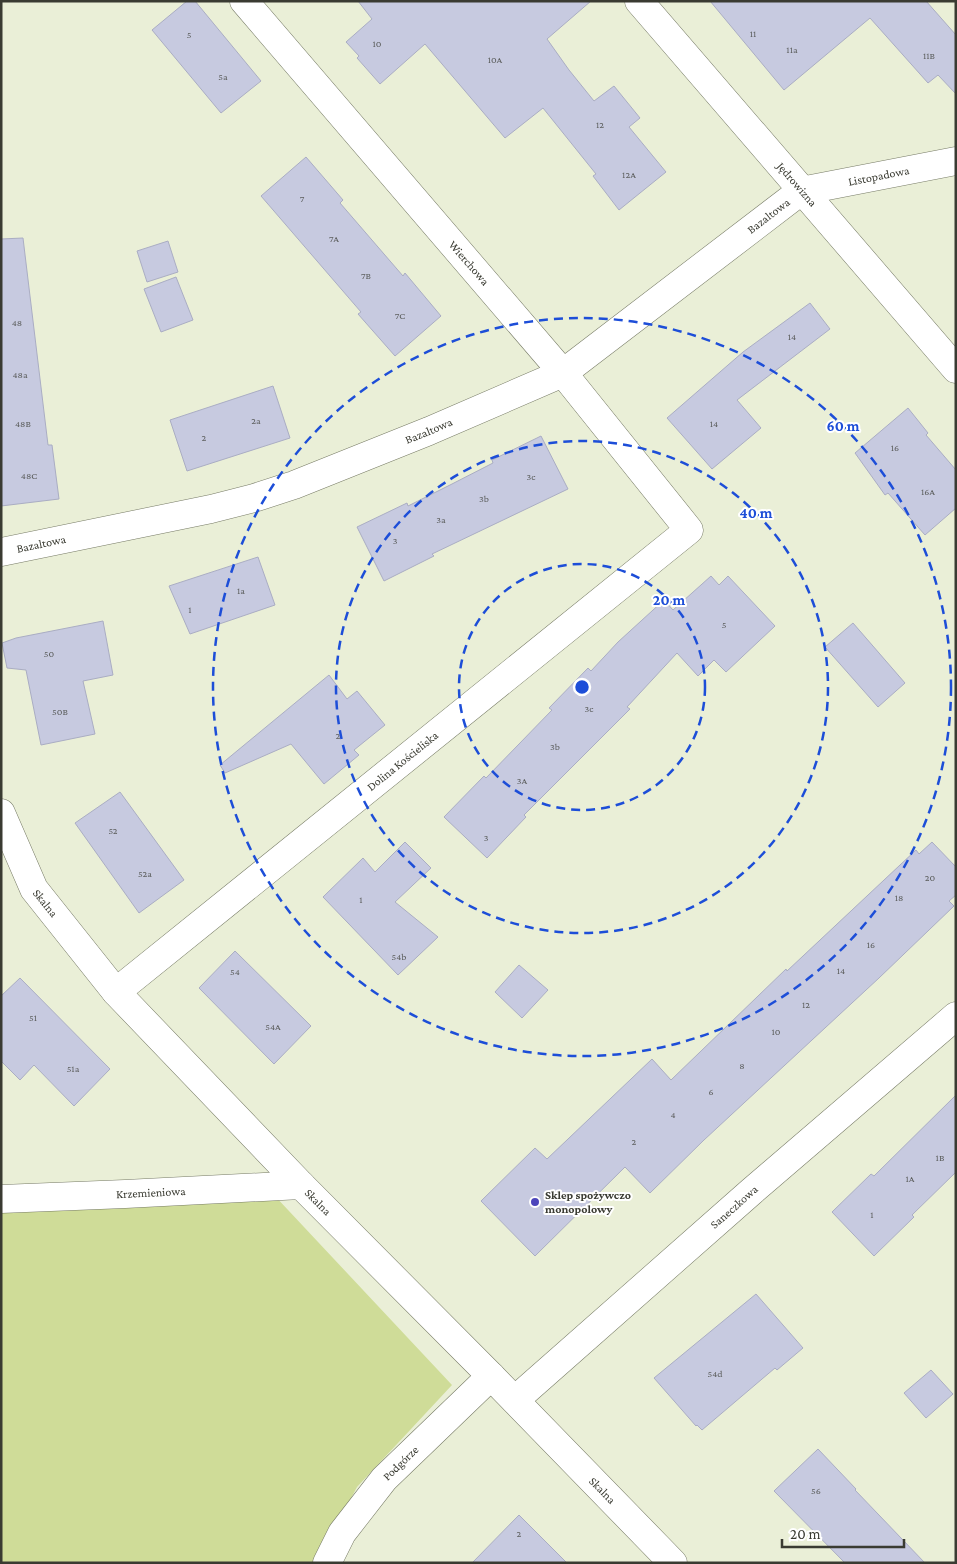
<svg xmlns="http://www.w3.org/2000/svg" width="957" height="1564" font-family="'Crimson Pro',serif">
	<style>
		.green { fill: #cfdc98 }
		.building { fill: #c7cae0; stroke: #aaadc3 }
		.lines { fill: none; stroke-linecap: round; stroke-linejoin: round }
		.minor-casing { stroke: #777b66; stroke-width: 29 }
		.minor { stroke: #fff; stroke-width: 28 }
		.ring { fill: none; stroke: #1d4ed8; stroke-width: 2.5; stroke-dasharray: 9 6 }
		.poi-dot { fill: #4c45bb; stroke: #fff; stroke-width: 2 }
		.labels { text-anchor: middle; stroke-width: 4; stroke-linejoin: round; paint-order: stroke }
		.number-label { font-size: 10px; fill: #5d5f5e }
		.street-label { font-size: 12px; fill: #3a3b32; stroke: #fff }
		.poi-label { font-size: 12px; font-weight: bold; fill: #3a3b32; stroke: #fff; text-anchor: start }
		.centre { fill: #1d4ed8; stroke: #fff; stroke-width: 2.5 }
		.ring-label { font-size: 15px; text-anchor: middle; font-weight: bold; fill: #1d4ed8; stroke: #fff; stroke-width: 4; stroke-linejoin: round; paint-order: stroke }
	</style>
	<rect width="100%" height="100%" fill="#eaefd7"/>
	<path class="green" d="M 274,1195 L 452,1385 L 357,1487 L 317,1563 L 1,1563 L 1,1204 Z"/>
	<path class="building" d="M 187,1 L 195,1 L 261,81 L 221,113 L 152,30 Z
		M 358,1 L 591,1 L 547,39 L 569,70 L 594,101 L 614,86 L 640,118 L 629,127 L 666,172 L 619,210 L 593,176 L 596,174 L 543,108 L 505,138 L 425,44 L 380,84 L 357,58 L 359,56 L 346,42 L 372,19 Z
		M 710,1 L 926,1 L 956,35 L 956,94 L 938,75 L 928,83 L 870,18 L 784,90 Z
		M 306,157 L 343,200 L 340,203 L 403,276 L 405,273 L 441,316 L 395,356 L 358,314 L 361,312 L 261,196 Z
		M 23,238 L 48,445 L 52,445 L 59,499 L 1,506 L 1,239 Z
		M 168,241 L 178,272 L 147,282 L 137,251 Z
		M 176,277 L 193,320 L 161,332 L 144,289 Z
		M 810,303 L 830,329 L 737,400 L 761,428 L 712,469 L 667,418 L 743,352 Z
		M 273,386 L 290,438 L 187,471 L 170,420 Z
		M 908,408 L 928,433 L 926,435 L 956,470 L 956,508 L 925,535 L 888,493 L 885,495 L 855,453 Z
		M 541,436 L 568,489 L 432,554 L 434,556 L 384,581 L 357,527 L 407,503 L 408,506 L 450,485 L 493,463 L 492,460 Z
		M 258,557 L 275,605 L 190,634 L 169,586 Z
		M 711,576 L 719,585 L 728,576 L 775,626 L 726,672 L 714,660 L 698,676 L 677,653 L 627,707 L 630,709 L 524,815 L 526,817 L 487,858 L 444,817 L 484,776 L 486,778 L 552,710 L 549,708 L 588,668 L 591,671 L 618,642 L 664,600 L 673,610 Z
		M 103,621 L 113,675 L 83,681 L 95,734 L 41,745 L 26,670 L 7,668 L 2,643 L 16,638 Z
		M 853,623 L 905,683 L 878,707 L 825,647 Z
		M 329,675 L 347,699 L 357,691 L 385,725 L 354,750 L 359,755 L 324,784 L 291,744 L 225,773 L 220,765 Z
		M 120,792 L 184,880 L 139,913 L 75,823 Z
		M 405,842 L 431,868 L 395,902 L 438,937 L 398,975 L 323,897 L 363,858 L 375,872 Z
		M 932,842 L 956,867 L 956,895 L 949,901 L 954,906 L 879,978 L 704,1140 L 650,1193 L 625,1167 L 535,1256 L 481,1201 L 535,1148 L 547,1159 L 652,1059 L 671,1080 L 786,969 L 787,971 L 916,850 L 919,854 Z
		M 235,951 L 311,1026 L 274,1064 L 199,988 Z
		M 519,965 L 548,990 L 522,1018 L 495,992 Z
		M 20,978 L 110,1069 L 74,1106 L 34,1065 L 20,1080 L 1,1061 L 1,996 Z
		M 956,1095 L 956,1172 L 912,1215 L 914,1217 L 874,1256 L 832,1212 L 871,1174 L 874,1176 Z
		M 756,1294 L 803,1348 L 777,1370 L 775,1368 L 702,1430 L 697,1425 L 696,1426 L 654,1378 Z
		M 931,1370 L 953,1394 L 926,1418 L 904,1393 Z
		M 818,1449 L 856,1489 L 855,1490 L 925,1563 L 845,1563 L 774,1491 Z
		M 519,1515 L 567,1563 L 472,1563 Z"/>
	<g class="lines">
		<defs>
			<g id="minor">
				<path id="s1" d="M 639,1 L 956,369"/>
				<path id="s2" d="M 1,552 L 211,509 L 254,498 L 294,485 L 429,431 L 563,373 L 801,191 L 956,161"/>
				<path id="s3" d="M 1,813 L 34,889 L 116,992 L 301,1185 L 491,1376 L 673,1563"/>
				<path id="s4" d="M 116,992 L 689,530 L 563,373 L 244,1"/>
				<path id="s5" d="M 1,1199 L 125,1194 L 301,1185"/>
				<path id="s6" d="M 515,1400 L 752,1191 L 956,1016"/>
				<path id="s7" d="M 327,1563 L 342,1533 L 384,1479 L 491,1376"/>
			</g>
		</defs>
		<use href="#minor" class="minor-casing"/>
		<use href="#minor" class="minor"/>
	</g>
	<g class="ring">
		<circle cx="582" cy="687" r="123"/>
		<circle cx="582" cy="687" r="246"/>
		<circle cx="582" cy="687" r="369"/>
	</g>
	<circle class="poi-dot" cx="535" cy="1202" r="5"/>
	<g class="labels">
		<g class="number-label">
			<text x="753" y="37">11</text>
			<text x="189" y="38">5</text>
			<text x="377" y="47">10</text>
			<text x="792" y="53">11a</text>
			<text x="929" y="59">11B</text>
			<text x="495" y="63">10A</text>
			<text x="223" y="80">5a</text>
			<text x="600" y="128">12</text>
			<text x="629" y="178">12A</text>
			<text x="302" y="202">7</text>
			<text x="334" y="242">7A</text>
			<text x="366" y="279">7B</text>
			<text x="400" y="319">7C</text>
			<text x="17" y="326">48</text>
			<text x="792" y="340">14</text>
			<text x="20" y="378">48a</text>
			<text x="256" y="424">2a</text>
			<text x="23" y="427">48B</text>
			<text x="714" y="427">14</text>
			<text x="204" y="441">2</text>
			<text x="895" y="451">16</text>
			<text x="29" y="479">48C</text>
			<text x="531" y="480">3c</text>
			<text x="928" y="495">16A</text>
			<text x="484" y="502">3b</text>
			<text x="441" y="523">3a</text>
			<text x="395" y="544">3</text>
			<text x="241" y="594">1a</text>
			<text x="190" y="613">1</text>
			<text x="724" y="628">5</text>
			<text x="49" y="657">50</text>
			<text x="589" y="712">3c</text>
			<text x="60" y="715">50B</text>
			<text x="338" y="739">2</text>
			<text x="555" y="750">3b</text>
			<text x="522" y="784">3A</text>
			<text x="113" y="834">52</text>
			<text x="486" y="841">3</text>
			<text x="145" y="877">52a</text>
			<text x="930" y="881">20</text>
			<text x="899" y="901">18</text>
			<text x="361" y="903">1</text>
			<text x="871" y="948">16</text>
			<text x="399" y="960">54b</text>
			<text x="841" y="974">14</text>
			<text x="235" y="975">54</text>
			<text x="806" y="1008">12</text>
			<text x="33" y="1021">51</text>
			<text x="273" y="1030">54A</text>
			<text x="776" y="1035">10</text>
			<text x="742" y="1069">8</text>
			<text x="73" y="1072">51a</text>
			<text x="711" y="1095">6</text>
			<text x="673" y="1118">4</text>
			<text x="634" y="1145">2</text>
			<text x="940" y="1161">1B</text>
			<text x="910" y="1182">1A</text>
			<text x="872" y="1218">1</text>
			<text x="715" y="1377">54d</text>
			<text x="816" y="1494">56</text>
			<text x="519" y="1537">2</text>
		</g>
		<g class="street-label">
			<text dy="4" stroke="none"><textPath href="#s2" startOffset="971">Listopadowa</textPath></text>
			<text dy="4" stroke="none"><textPath href="#s1" startOffset="242">Jędrowizna</textPath></text>
			<text dy="4" stroke="none"><textPath href="#s2" startOffset="851">Bazaltowa</textPath></text>
			<text transform="translate(469 263) rotate(49)" y="4">Wierchowa</text>
			<text dy="4" stroke="none"><textPath href="#s2" startOffset="446">Bazaltowa</textPath></text>
			<text dy="4" stroke="none"><textPath href="#s2" startOffset="41">Bazaltowa</textPath></text>
			<text dy="4" stroke="none"><textPath href="#s4" startOffset="368">Dolina Kościeliska</textPath></text>
			<text dy="4" stroke="none"><textPath href="#s3" startOffset="101">Skalna</textPath></text>
			<text dy="4" stroke="none"><textPath href="#s5" startOffset="150">Krzemieniowa</textPath></text>
			<text dy="4" stroke="none"><textPath href="#s3" startOffset="506">Skalna</textPath></text>
			<text dy="4" stroke="none"><textPath href="#s6" startOffset="292">Saneczkowa</textPath></text>
			<text dy="4" stroke="none"><textPath href="#s7" startOffset="125">Podgórze</textPath></text>
			<text dy="4" stroke="none"><textPath href="#s3" startOffset="911">Skalna</textPath></text>
		</g>
		<g class="poi-label">
			<text x="545" y="1199">Sklep spożywczo<tspan x="545" dy="14">monopolowy</tspan></text>
		</g>
	</g>
	<circle cx="582" cy="687" r="8" class="centre"/>
	<g class="ring-label">
		<text x="843" y="431">60 m</text>
		<text x="756" y="518">40 m</text>
		<text x="669" y="605">20 m</text>
	</g>
	<rect width="957" height="1564" fill="none" stroke="#3a3b32" stroke-width="5"/>
	<path d="M782 1539v8h122v-8" fill="none" stroke="#3a3b32" stroke-width="2.5"/>
	<text x="790" y="1539" font-size="15" fill="#3a3b32" stroke="#ffffff" stroke-width="4" paint-order="stroke">20 m</text>
</svg>
